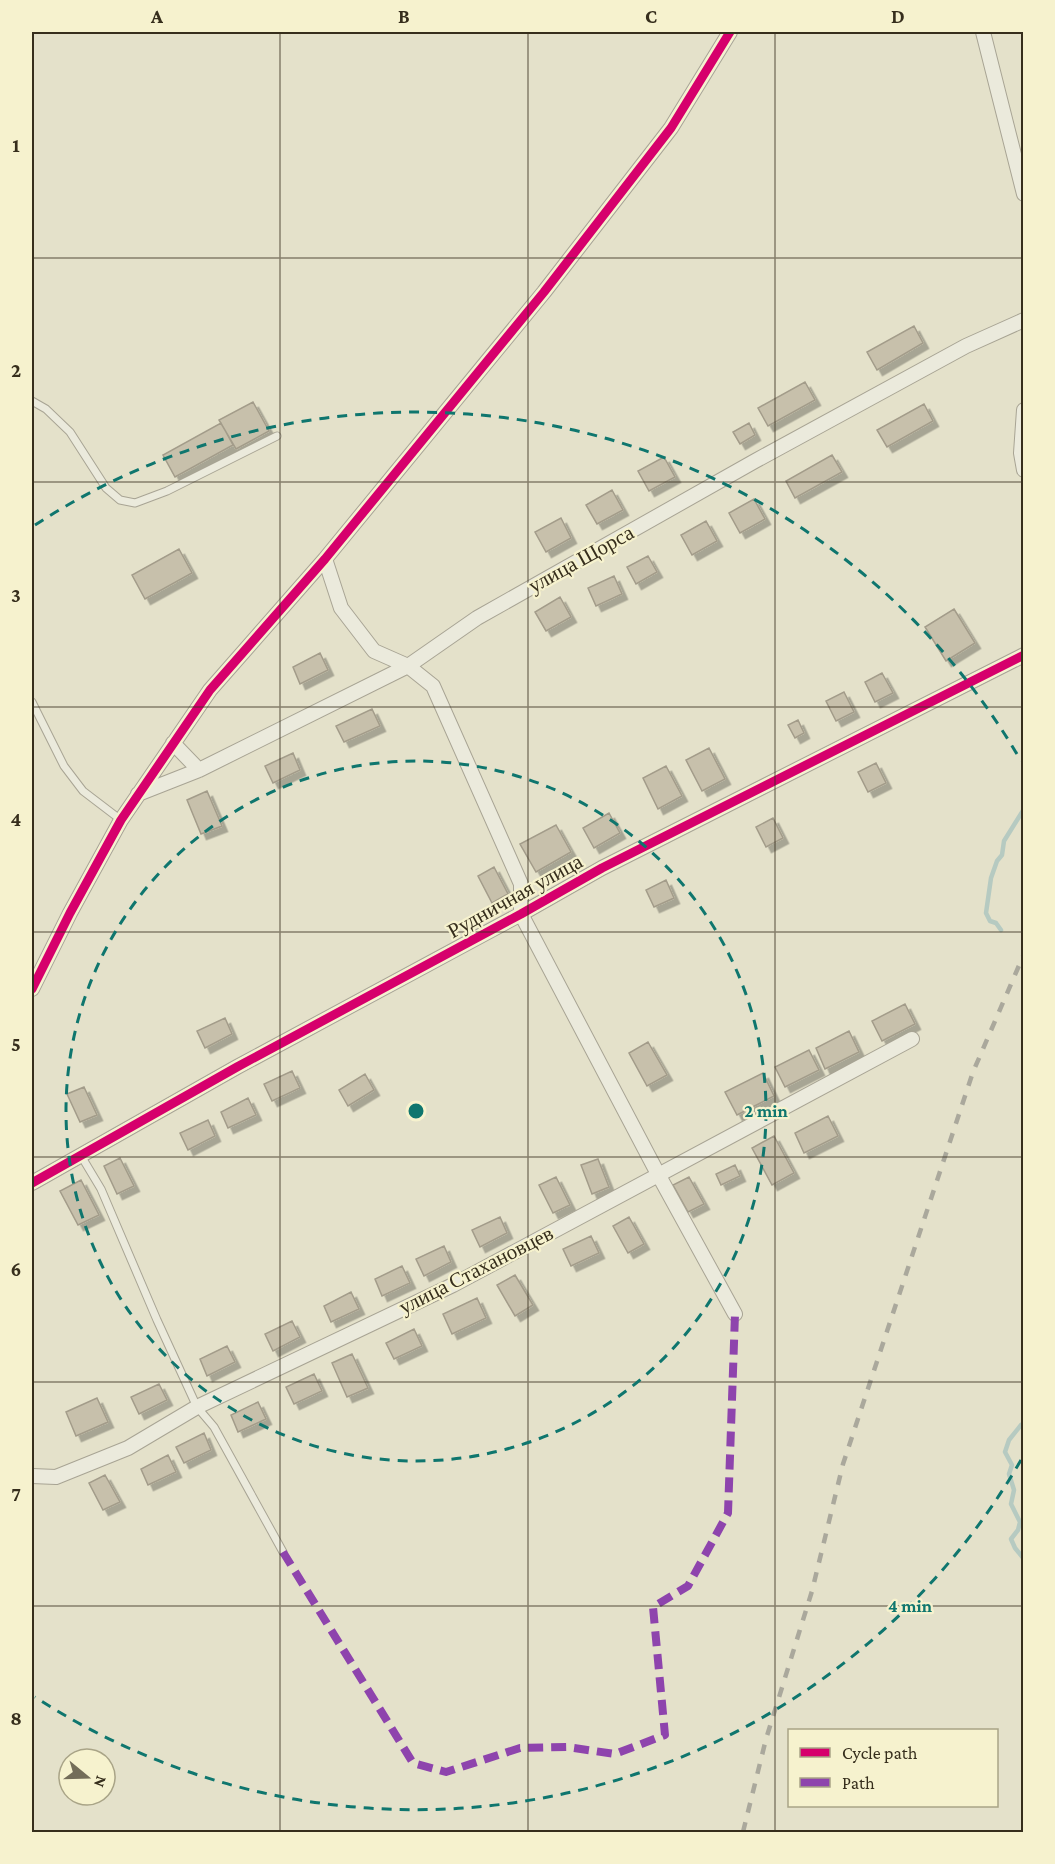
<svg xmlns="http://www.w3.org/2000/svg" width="1055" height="1864" font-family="'Crimson Pro',serif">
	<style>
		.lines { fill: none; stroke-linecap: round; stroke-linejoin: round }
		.stream { stroke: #b6cac1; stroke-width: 4.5 }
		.building { fill: #c7c0ab; stroke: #a39c8a; stroke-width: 1.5; filter: url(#shadow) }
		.service-casing { stroke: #a8a494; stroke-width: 9 }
		.minor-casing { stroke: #a8a494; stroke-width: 16 }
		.service { stroke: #ebeadc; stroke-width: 7 }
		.minor { stroke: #ebeadc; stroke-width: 14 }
		.rail { stroke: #aaa89c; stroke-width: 4.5; stroke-dasharray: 10 10; stroke-linecap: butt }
		.quiet { stroke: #8e44ad; stroke-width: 8; stroke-dasharray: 15 8; stroke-linecap: butt }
		.cycleway-casing { stroke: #f6f2ce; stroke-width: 13 }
		.cycleway { stroke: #d6006c; stroke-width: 9 }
		.grid { fill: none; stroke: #362e1c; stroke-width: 1.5; stroke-opacity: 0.55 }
		.ring { fill: none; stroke: #0f766e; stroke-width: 3; stroke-dasharray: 10 8 }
		.labels { text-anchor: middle; stroke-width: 4.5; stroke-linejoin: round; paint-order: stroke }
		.street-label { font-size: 21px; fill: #362e1c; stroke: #f6f2ce }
		.centre { fill: #0f766e; stroke: #f6f2ce; stroke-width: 3 }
		.ring-label { font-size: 18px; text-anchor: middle; font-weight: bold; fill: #0f766e; stroke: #f6f2ce; stroke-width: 4.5; stroke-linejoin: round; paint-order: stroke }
		.neatline { fill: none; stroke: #362e1c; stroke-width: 2 }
		.grid-label { font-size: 20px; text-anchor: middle; font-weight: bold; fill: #362e1c }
	</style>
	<defs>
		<filter id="shadow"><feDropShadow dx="5.5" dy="5.5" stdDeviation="0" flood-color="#0004"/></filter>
	</defs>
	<rect width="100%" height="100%" fill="#e4e1ca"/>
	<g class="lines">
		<path class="stream" d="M 1001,930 L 996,923 L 990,921 L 986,913 L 991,878 L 997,861 L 1002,855 L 1004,841 L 1024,809
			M 1021,1425 L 1009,1440 L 1005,1452 L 1012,1465 L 1009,1474 L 1014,1490 L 1011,1504 L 1020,1522 L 1018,1530 L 1011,1539 L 1015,1548 L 1024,1559
			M 1024,1575 L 1024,1576"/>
	</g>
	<path class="building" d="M 914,326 L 923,343 L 877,370 L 867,352 Z
		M 805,382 L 815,400 L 768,426 L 758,408 Z
		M 253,402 L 269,431 L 236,449 L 219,420 Z
		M 924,404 L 933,421 L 887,447 L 877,430 Z
		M 221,423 L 233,445 L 175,477 L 163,455 Z
		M 749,423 L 755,435 L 740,444 L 733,432 Z
		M 832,455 L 842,472 L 795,498 L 786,481 Z
		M 664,457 L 675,477 L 649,491 L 638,471 Z
		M 612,490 L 623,510 L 597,524 L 586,505 Z
		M 754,499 L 765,519 L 740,533 L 729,513 Z
		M 561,518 L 571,538 L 546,552 L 535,532 Z
		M 706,521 L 717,541 L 692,555 L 681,535 Z
		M 179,549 L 192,573 L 145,599 L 132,575 Z
		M 648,556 L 657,572 L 636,584 L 627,567 Z
		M 614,576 L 622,594 L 596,606 L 588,588 Z
		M 560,597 L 571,617 L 546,631 L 535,612 Z
		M 954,609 L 975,643 L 946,661 L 925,627 Z
		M 320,653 L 328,670 L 300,684 L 293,667 Z
		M 882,673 L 893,693 L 875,702 L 865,682 Z
		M 844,692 L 854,712 L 836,721 L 826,701 Z
		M 372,709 L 380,726 L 344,742 L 336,726 Z
		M 798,720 L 804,733 L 795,738 L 788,725 Z
		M 709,748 L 725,779 L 702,791 L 686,760 Z
		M 293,753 L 300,770 L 273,783 L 265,766 Z
		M 876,763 L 886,783 L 868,792 L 858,772 Z
		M 666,766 L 682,796 L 658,809 L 643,778 Z
		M 207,791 L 222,826 L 201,834 L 187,800 Z
		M 609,813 L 620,833 L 594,848 L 583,828 Z
		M 773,818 L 783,838 L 766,847 L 756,827 Z
		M 556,825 L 571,852 L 536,872 L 520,844 Z
		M 494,867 L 508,894 L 492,903 L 478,876 Z
		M 666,880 L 674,898 L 654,907 L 646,890 Z
		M 905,1004 L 915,1024 L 882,1041 L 872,1021 Z
		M 225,1018 L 232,1034 L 205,1048 L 197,1031 Z
		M 849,1031 L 859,1052 L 825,1069 L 816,1048 Z
		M 648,1042 L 667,1075 L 647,1086 L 629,1053 Z
		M 809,1050 L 819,1070 L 785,1087 L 775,1067 Z
		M 292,1071 L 300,1088 L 272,1101 L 264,1084 Z
		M 763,1073 L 774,1096 L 737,1115 L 725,1092 Z
		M 365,1074 L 374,1090 L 348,1106 L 339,1090 Z
		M 84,1087 L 97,1115 L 80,1122 L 67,1094 Z
		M 248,1098 L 256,1115 L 228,1128 L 221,1112 Z
		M 828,1116 L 838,1136 L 804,1153 L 795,1133 Z
		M 208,1120 L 215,1136 L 188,1150 L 180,1133 Z
		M 774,1136 L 794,1173 L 772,1185 L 752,1148 Z
		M 120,1158 L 134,1186 L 117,1194 L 104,1166 Z
		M 598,1159 L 609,1187 L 592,1194 L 581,1165 Z
		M 735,1165 L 740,1176 L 721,1185 L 716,1174 Z
		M 556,1177 L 570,1205 L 553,1213 L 539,1185 Z
		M 689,1177 L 704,1204 L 688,1212 L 673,1185 Z
		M 81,1180 L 99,1215 L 78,1225 L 60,1191 Z
		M 500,1217 L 507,1233 L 480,1247 L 472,1230 Z
		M 629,1217 L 644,1244 L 628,1253 L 613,1226 Z
		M 591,1236 L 599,1253 L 571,1266 L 563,1249 Z
		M 444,1246 L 451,1262 L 424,1276 L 416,1259 Z
		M 402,1266 L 410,1283 L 382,1296 L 375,1279 Z
		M 515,1275 L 533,1305 L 515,1316 L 497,1285 Z
		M 351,1292 L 359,1309 L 331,1322 L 324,1306 Z
		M 477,1298 L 486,1318 L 452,1334 L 443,1314 Z
		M 292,1321 L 300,1337 L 273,1351 L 265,1334 Z
		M 414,1329 L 422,1346 L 394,1359 L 386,1343 Z
		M 227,1346 L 235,1362 L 207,1376 L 200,1359 Z
		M 352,1354 L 368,1388 L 347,1397 L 332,1363 Z
		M 314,1374 L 322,1391 L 294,1404 L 286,1387 Z
		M 159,1384 L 167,1400 L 139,1414 L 131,1397 Z
		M 97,1398 L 108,1422 L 76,1436 L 66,1412 Z
		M 258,1402 L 266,1419 L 238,1432 L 231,1415 Z
		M 204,1433 L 211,1450 L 184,1463 L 176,1447 Z
		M 168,1455 L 176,1472 L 148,1485 L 141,1469 Z
		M 105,1475 L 120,1502 L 103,1510 L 89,1483 Z"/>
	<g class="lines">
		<defs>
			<path id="service" d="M 32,401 L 46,409 L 70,432 L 106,488 L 120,500 L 135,503 L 167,491 L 277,436
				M 32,702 L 64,766 L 83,791 L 121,820
				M 80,1154 L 101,1189 L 157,1320 L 197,1407 L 214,1427 L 283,1552"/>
			<path id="minor" d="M 983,32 L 1024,194
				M 1024,410 L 1021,453 L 1024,470
				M 325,559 L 341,608 L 374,651 L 408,666 L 433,686 L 521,884 L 521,914 L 658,1174 L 735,1314
				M 173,743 L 199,770
				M 138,794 L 199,770 L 408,666 L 477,618 L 755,461 L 966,346 L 1024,320
				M 32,989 L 70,913 L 121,820 L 210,690 L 325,559 L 544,292 L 671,128 L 730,32
				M 32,1183 L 237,1067 L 521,914 L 602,868 L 1024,655
				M 32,1476 L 56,1477 L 128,1448 L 197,1407 L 453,1285 L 912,1039"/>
		</defs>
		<use href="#service" class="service-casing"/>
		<use href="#minor" class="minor-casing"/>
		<use href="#service" class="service"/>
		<use href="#minor" class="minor"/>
		<path class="rail" d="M 743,1832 L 766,1739 L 812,1591 L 843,1464 L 973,1072 L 1024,954"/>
		<path class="quiet" d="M 283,1552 L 413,1763 L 446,1772 L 520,1748 L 567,1747 L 615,1754 L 665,1735 L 653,1607 L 688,1586 L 728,1513 L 735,1314"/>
		<defs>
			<path id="cycleway" d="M 32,989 L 70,913 L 121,820 L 210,690 L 325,559 L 544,292 L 671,128 L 730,32
				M 32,1183 L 237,1067 L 521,914 L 602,868 L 1024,655"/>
		</defs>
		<use href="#cycleway" class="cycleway-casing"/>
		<use href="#cycleway" class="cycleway"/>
	</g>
	<path class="grid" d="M 280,32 L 280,1832M 528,32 L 528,1832M 775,32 L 775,1832M 32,258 L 1024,258M 32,482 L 1024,482M 32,707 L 1024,707M 32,932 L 1024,932M 32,1157 L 1024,1157M 32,1382 L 1024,1382M 32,1606 L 1024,1606"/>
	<g class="ring">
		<circle cx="416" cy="1111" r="350"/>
		<path d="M1021 1460A699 699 0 0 1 35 1697M35 525A699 699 0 0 1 1021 761"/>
	</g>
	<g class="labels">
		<g class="street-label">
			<text transform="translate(581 559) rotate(-29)" y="7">улица Щорса</text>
			<text transform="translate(515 896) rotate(-29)" y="7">Рудничная улица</text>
			<text transform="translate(476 1270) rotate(-27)" y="7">улица Стахановцев</text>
		</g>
	</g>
	<circle cx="416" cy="1111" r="9" class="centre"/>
	<g class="ring-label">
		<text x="766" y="1117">2 min</text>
		<text x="910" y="1612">4 min</text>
	</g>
	<rect width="1055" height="1864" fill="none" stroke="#f6f2ce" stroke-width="66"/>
	<rect x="788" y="1729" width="210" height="78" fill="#f6f2ce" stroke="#a9a487" stroke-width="1.5"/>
	<rect x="800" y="1748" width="30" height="9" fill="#d6006c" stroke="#a9a487" stroke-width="1.5"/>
	<text x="842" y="1759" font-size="18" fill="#362e1c">Cycle path</text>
	<rect x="800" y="1778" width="30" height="9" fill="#8e44ad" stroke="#a9a487" stroke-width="1.5"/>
	<text x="842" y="1789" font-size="18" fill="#362e1c">Path</text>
	<g transform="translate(87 1777) rotate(109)"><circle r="28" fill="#f6f2ce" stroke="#a9a487" stroke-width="1.5"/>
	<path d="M0-4.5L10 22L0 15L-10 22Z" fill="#736d59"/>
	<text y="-9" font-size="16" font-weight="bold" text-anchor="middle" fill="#362e1c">N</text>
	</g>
	<rect x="33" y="33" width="989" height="1798" class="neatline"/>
	<g class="grid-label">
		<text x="157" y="23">A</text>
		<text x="404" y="23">B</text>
		<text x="651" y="23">C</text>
		<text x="898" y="23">D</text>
		<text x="16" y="152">1</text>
		<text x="16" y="377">2</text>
		<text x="16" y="602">3</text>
		<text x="16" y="826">4</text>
		<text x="16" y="1051">5</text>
		<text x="16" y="1276">6</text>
		<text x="16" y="1501">7</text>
		<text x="16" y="1725">8</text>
	</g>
</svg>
